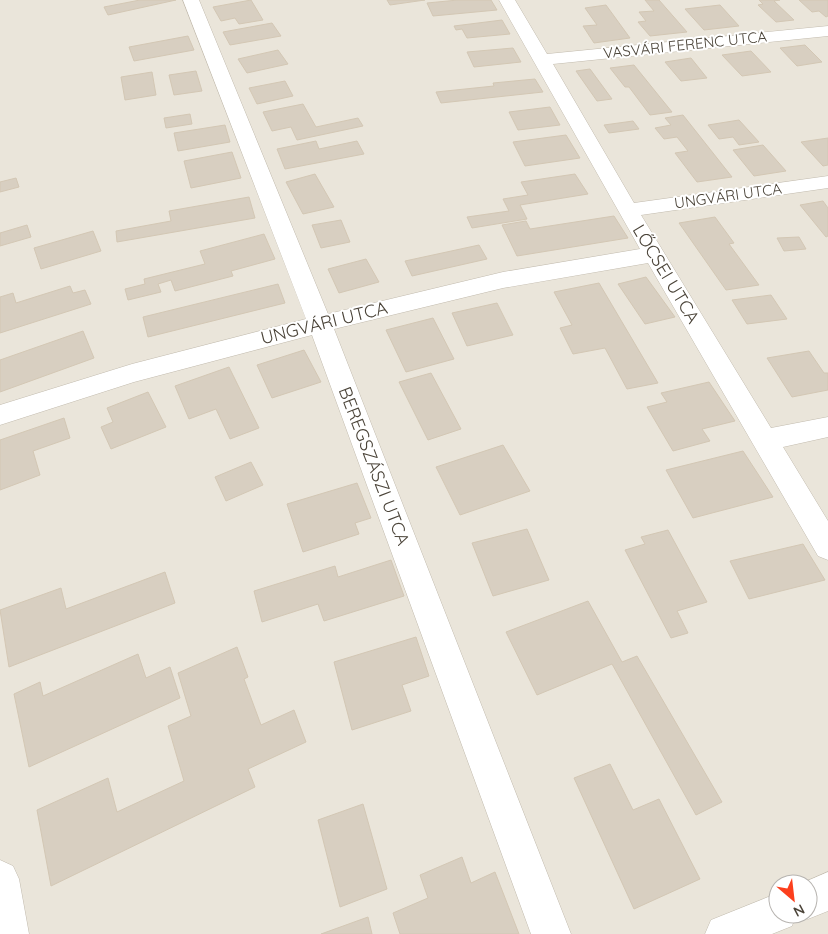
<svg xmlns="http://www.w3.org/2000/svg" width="828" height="934" font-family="Quicksand,sans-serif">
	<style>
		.residential { fill: #eae5da; fill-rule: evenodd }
		.building { fill: #d8cfc1; stroke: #d3c7b4 }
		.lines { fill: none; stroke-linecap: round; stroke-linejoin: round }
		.minor-casing { stroke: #c2bbae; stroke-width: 1 }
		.minor { fill: #fff; fill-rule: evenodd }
		.labels { text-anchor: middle; stroke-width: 4; stroke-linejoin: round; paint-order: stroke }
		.far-street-label { font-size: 15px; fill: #4b4439; stroke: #fff }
		.street-label { font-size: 18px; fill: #4b4439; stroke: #fff }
	</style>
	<rect width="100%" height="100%" fill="#f6f3ec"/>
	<path class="residential" d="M 0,0 L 828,0 L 828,934 L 0,934 ZM 778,884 L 808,884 L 808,914 L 778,914 Z"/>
	<path class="building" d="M 140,0 L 176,0 L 108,15 L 104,7 Z
		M 251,0 L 263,20 L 239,24 L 235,18 L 221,21 L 213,7 Z
		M 387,0 L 425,0 L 390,5 Z
		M 458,0 L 491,0 L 497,10 L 433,16 L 427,3 Z
		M 645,0 L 659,0 L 687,32 L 650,36 L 638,22 L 646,21 L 639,12 L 654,11 Z
		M 759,0 L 780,0 L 774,1 L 794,20 L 776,22 L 758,5 L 763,4 Z
		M 799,0 L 828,0 L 828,16 L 826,17 L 819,11 L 812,12 Z
		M 606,5 L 630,38 L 594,43 L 583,26 L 597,25 L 585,8 Z
		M 720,5 L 739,26 L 704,30 L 685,9 Z
		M 502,20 L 510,34 L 467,38 L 462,29 L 456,30 L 454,26 Z
		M 272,23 L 281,36 L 230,45 L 223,32 Z
		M 188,36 L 194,50 L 134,61 L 129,47 Z
		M 805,45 L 822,62 L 797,66 L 780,48 Z
		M 513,48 L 521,62 L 474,67 L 467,52 Z
		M 278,50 L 288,64 L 247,73 L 238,59 Z
		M 751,51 L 771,72 L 742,76 L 722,55 Z
		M 691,58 L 707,78 L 681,81 L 665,62 Z
		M 634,65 L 672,112 L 650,115 L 629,87 L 625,87 L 610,68 Z
		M 590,69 L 612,99 L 597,101 L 576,71 Z
		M 196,71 L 202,91 L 174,95 L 169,75 Z
		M 152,72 L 156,95 L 125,100 L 121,77 Z
		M 535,79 L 543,92 L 441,103 L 436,92 L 494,86 L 493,83 Z
		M 285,81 L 293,96 L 257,104 L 249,88 Z
		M 303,104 L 316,127 L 358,118 L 363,126 L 297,140 L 291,127 L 272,131 L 263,112 Z
		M 550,107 L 560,125 L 518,130 L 509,112 Z
		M 190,114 L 192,124 L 166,128 L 164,118 Z
		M 683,115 L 732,177 L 697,182 L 675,153 L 688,151 L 677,137 L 664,139 L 655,128 L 671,125 L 665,118 Z
		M 739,120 L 759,142 L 739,145 L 733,137 L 719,139 L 708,125 Z
		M 633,121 L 639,129 L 609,133 L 604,125 Z
		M 225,125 L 230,142 L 178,151 L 174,133 Z
		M 566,135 L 580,158 L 525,166 L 513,142 Z
		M 828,138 L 828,165 L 823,166 L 801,142 Z
		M 316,141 L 319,149 L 357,141 L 364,154 L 285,169 L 277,149 Z
		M 763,145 L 786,171 L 754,176 L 733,150 Z
		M 232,152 L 241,178 L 191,188 L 184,161 Z
		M 315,174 L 334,207 L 303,214 L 286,182 Z
		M 575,174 L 588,194 L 520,205 L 527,219 L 472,228 L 467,217 L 509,211 L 503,199 L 528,195 L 521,182 Z
		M 16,178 L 19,187 L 0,192 L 0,182 Z
		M 249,197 L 255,218 L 117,242 L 116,231 L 171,221 L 169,211 Z
		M 823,201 L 828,208 L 828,236 L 826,237 L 800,205 Z
		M 614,216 L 628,238 L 517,256 L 502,225 L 526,221 L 530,229 Z
		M 715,217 L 734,243 L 729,244 L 759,285 L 726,290 L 679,223 Z
		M 341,220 L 350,242 L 321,248 L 312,225 Z
		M 27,225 L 31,237 L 0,246 L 0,233 Z
		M 93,231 L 101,251 L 41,269 L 34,248 Z
		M 264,234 L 275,259 L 231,271 L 233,276 L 175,291 L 171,280 L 158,284 L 161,292 L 128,300 L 125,289 L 145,284 L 144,279 L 205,264 L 200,251 Z
		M 799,237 L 806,249 L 784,251 L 777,238 Z
		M 479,245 L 487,259 L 412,276 L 405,261 Z
		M 366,259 L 379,282 L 339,293 L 328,269 Z
		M 646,277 L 675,317 L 645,324 L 618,284 Z
		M 599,283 L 658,383 L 627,389 L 605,348 L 573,354 L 560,328 L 572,325 L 554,292 Z
		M 278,284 L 285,303 L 148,337 L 143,317 Z
		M 70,286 L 73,293 L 85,290 L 91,304 L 0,333 L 0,297 L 13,293 L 16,303 Z
		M 771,295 L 787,319 L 747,324 L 732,300 Z
		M 497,303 L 513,335 L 467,346 L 452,313 Z
		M 433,318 L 454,359 L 406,372 L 386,330 Z
		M 83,331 L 94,358 L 0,392 L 0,360 Z
		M 304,350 L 321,382 L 272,398 L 257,365 Z
		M 809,351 L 824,373 L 828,373 L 828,390 L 792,397 L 767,358 Z
		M 229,367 L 259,428 L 230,439 L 216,409 L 189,419 L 175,386 Z
		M 431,373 L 461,429 L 428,440 L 399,382 Z
		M 709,382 L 735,421 L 702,429 L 710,441 L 673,451 L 647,407 L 667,402 L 661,393 Z
		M 148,392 L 166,427 L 111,449 L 101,427 L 113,422 L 107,408 Z
		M 64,418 L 70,438 L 33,451 L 40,475 L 0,490 L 0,440 Z
		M 503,445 L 530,491 L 460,515 L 436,467 Z
		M 743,451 L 773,497 L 693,518 L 666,470 Z
		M 251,462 L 263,485 L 226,501 L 215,477 Z
		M 357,483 L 371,518 L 355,523 L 359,534 L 303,552 L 287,504 Z
		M 527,529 L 549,580 L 493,596 L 472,543 Z
		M 668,530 L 707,602 L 677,611 L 688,633 L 671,638 L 625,550 L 645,544 L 641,537 Z
		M 803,544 L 825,580 L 749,599 L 730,561 Z
		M 391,560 L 404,596 L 324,621 L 318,604 L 262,622 L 254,591 L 335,566 L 338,577 Z
		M 165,572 L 175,603 L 9,667 L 0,610 L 61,588 L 66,609 Z
		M 588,601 L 622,662 L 637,656 L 722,802 L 696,815 L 612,664 L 537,695 L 506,632 Z
		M 416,637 L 429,676 L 402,685 L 411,711 L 352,730 L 334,662 Z
		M 237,647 L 248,677 L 244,679 L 261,725 L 294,710 L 306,742 L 248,769 L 255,787 L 51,886 L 37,810 L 108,778 L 117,812 L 184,781 L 168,726 L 191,716 L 178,673 Z
		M 138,654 L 146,678 L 170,667 L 180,698 L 29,767 L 14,694 L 40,682 L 43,696 Z
		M 610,764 L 633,810 L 659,799 L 700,879 L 634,909 L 574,778 Z
		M 363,804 L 387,889 L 340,907 L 318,820 Z
		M 462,857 L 471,883 L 495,872 L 519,934 L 400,934 L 393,913 L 428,898 L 420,875 Z
		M 368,917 L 372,934 L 321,934 Z"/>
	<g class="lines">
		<defs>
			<path id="minor" d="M 183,0 L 199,0 L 328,314 L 503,272 L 640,249 L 499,0 L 515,0 L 547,54 L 828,26 L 828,36 L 553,64 L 634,203 L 828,176 L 828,188 L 641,215 L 771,428 L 828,417 L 828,437 L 783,447 L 828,521 L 828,560 L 818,556 L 648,263 L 503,288 L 334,329 L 571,934 L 531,934 L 312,335 L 134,382 L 0,425 L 0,405 L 132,364 L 306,319 Z
				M 0,860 L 13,866 L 19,879 L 29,934 L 0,934 Z
				M 828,872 L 828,911 L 808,919 L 796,914 L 792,926 L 772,934 L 705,934 L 711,920 L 778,893 L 778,914 L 808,914 L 808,884 L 800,884 Z"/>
		</defs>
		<use href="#minor" class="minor-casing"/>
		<use href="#minor" class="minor"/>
	</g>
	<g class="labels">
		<g class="far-street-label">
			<text transform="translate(685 45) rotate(-6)" y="5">VASVÁRI FERENC UTCA</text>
			<text transform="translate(728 196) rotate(-8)" y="5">UNGVÁRI UTCA</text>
		</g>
		<g class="street-label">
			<text transform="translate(666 274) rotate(59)" y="6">LŐCSEI UTCA</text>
			<text transform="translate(324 323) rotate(-14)" y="6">UNGVÁRI UTCA</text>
			<text transform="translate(374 466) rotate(69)" y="6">BEREGSZÁSZI UTCA</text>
		</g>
	</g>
	<g transform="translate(793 899) rotate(152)"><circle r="24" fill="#ffffff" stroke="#b7b4b0"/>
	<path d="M0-4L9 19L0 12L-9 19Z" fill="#fc3f1d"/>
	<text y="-8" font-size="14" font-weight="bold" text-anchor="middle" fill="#4b4439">N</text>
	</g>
</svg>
